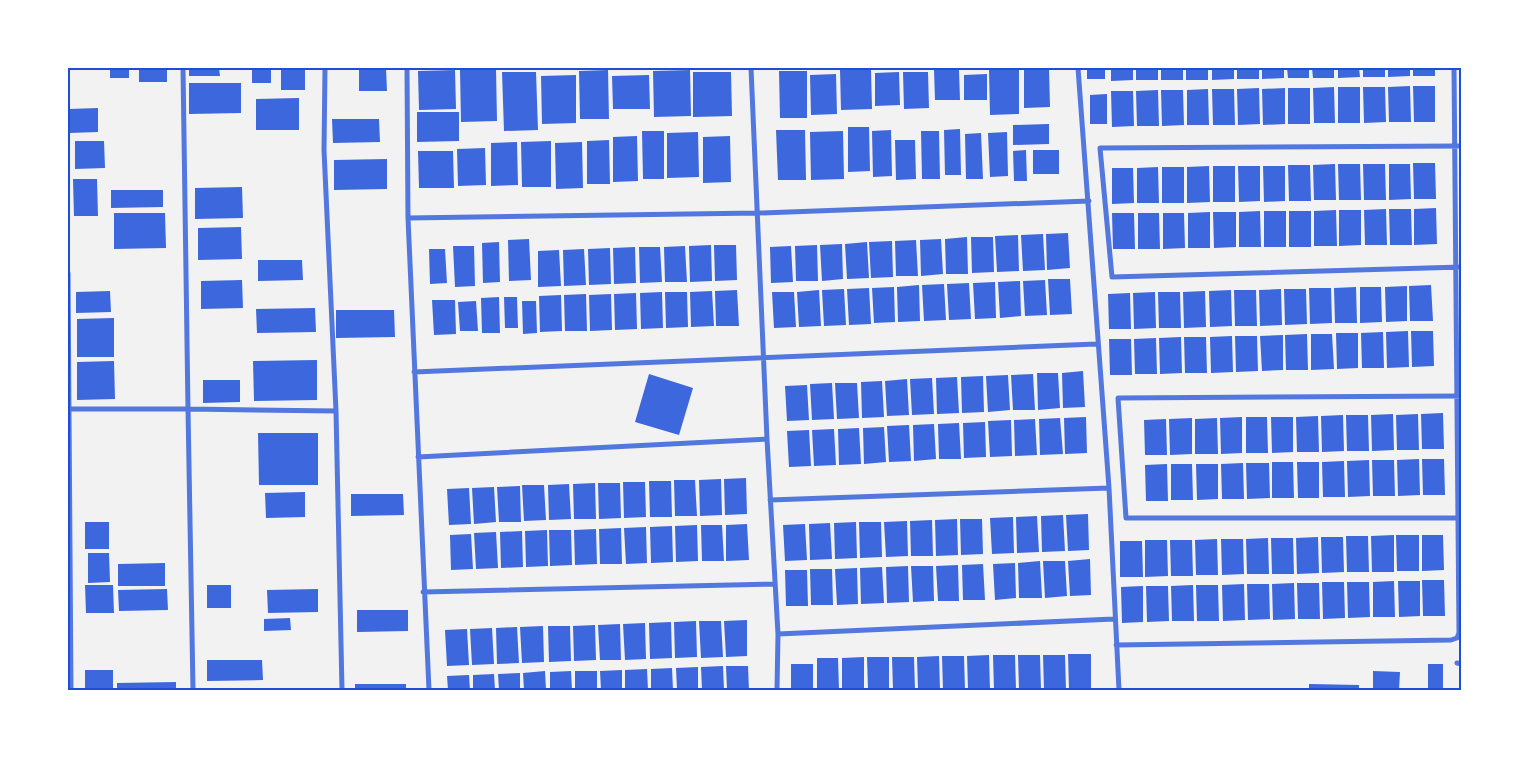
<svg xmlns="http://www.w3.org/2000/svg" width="1529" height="758" font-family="Figtree,sans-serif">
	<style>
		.building { fill: #3d67dc }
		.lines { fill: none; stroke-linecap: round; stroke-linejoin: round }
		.minor { stroke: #5277de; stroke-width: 5 }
		.neatline { fill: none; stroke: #1d4ed8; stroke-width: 2 }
	</style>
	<rect width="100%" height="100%" fill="#f2f2f2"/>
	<path class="building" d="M 110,68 L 129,68 L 129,78 L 110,78 Z
		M 139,68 L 167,68 L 167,82 L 139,82 Z
		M 189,68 L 219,68 L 220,76 L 189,76 Z
		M 252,68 L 271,68 L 271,83 L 252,83 Z
		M 281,68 L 305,68 L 305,90 L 281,90 Z
		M 359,68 L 386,68 L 387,91 L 359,91 Z
		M 1049,68 L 1050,107 L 1024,108 L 1024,69 Z
		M 1087,68 L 1105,68 L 1105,79 L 1087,79 Z
		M 1111,68 L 1133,68 L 1133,80 L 1111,81 Z
		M 1136,68 L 1158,68 L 1158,80 L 1136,80 Z
		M 1161,68 L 1183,68 L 1183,80 L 1161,80 Z
		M 1186,68 L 1208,68 L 1208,80 L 1186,80 Z
		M 1212,68 L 1234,68 L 1234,79 L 1212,80 Z
		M 1237,68 L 1259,68 L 1259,79 L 1237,79 Z
		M 1262,68 L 1284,68 L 1284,78 L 1262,79 Z
		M 1287,68 L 1309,68 L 1309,78 L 1288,78 Z
		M 1312,68 L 1334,68 L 1334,78 L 1313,78 Z
		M 1338,68 L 1359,68 L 1360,77 L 1338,78 Z
		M 1363,68 L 1385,68 L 1385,77 L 1363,77 Z
		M 1388,68 L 1410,68 L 1410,76 L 1388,77 Z
		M 1413,68 L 1435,68 L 1435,76 L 1413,76 Z
		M 496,69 L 497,121 L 461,122 L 460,70 Z
		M 455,70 L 456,109 L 419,110 L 418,71 Z
		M 608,70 L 609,119 L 580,119 L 579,71 Z
		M 690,70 L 691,116 L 654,117 L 653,71 Z
		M 840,70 L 871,70 L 872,109 L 841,110 Z
		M 934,70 L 959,70 L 960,100 L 935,100 Z
		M 989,70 L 1019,70 L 1019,114 L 990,115 Z
		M 779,71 L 807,71 L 807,118 L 780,118 Z
		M 502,72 L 536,72 L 538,130 L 504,131 Z
		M 693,72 L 731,72 L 732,116 L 693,117 Z
		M 899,72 L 900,105 L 875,106 L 875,73 Z
		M 903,72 L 928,72 L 929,108 L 904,109 Z
		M 836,74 L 837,114 L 811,115 L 810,75 Z
		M 987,74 L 987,100 L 964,100 L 964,75 Z
		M 576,75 L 576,123 L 542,124 L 541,76 Z
		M 649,75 L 650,109 L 613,109 L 612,76 Z
		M 189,83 L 241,83 L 241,113 L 189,114 Z
		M 1410,86 L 1411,122 L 1389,122 L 1388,87 Z
		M 1413,86 L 1435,86 L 1435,122 L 1414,122 Z
		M 1334,87 L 1335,123 L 1314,123 L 1313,88 Z
		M 1338,87 L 1360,87 L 1360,123 L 1338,123 Z
		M 1363,87 L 1385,87 L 1386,122 L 1364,123 Z
		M 1259,88 L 1260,124 L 1238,125 L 1237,89 Z
		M 1285,88 L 1285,124 L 1263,125 L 1262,89 Z
		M 1288,88 L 1310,88 L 1310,124 L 1288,124 Z
		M 1208,89 L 1209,125 L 1187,125 L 1187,90 Z
		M 1212,89 L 1234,89 L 1235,125 L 1213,125 Z
		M 1158,90 L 1159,126 L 1137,126 L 1136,91 Z
		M 1161,90 L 1183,90 L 1184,125 L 1162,126 Z
		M 1111,91 L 1133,91 L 1134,126 L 1112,127 Z
		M 1107,94 L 1107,124 L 1090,124 L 1090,95 Z
		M 299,98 L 299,130 L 256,130 L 256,99 Z
		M 98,108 L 98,132 L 69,133 L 69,109 Z
		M 417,112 L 459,112 L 459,141 L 417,142 Z
		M 332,119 L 379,119 L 380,142 L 333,143 Z
		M 1049,124 L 1049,144 L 1013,145 L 1013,125 Z
		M 848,127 L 869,127 L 870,171 L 848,172 Z
		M 960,129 L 961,175 L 945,175 L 944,130 Z
		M 776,130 L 805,130 L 806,180 L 778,180 Z
		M 891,130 L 892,176 L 873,177 L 872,131 Z
		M 642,131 L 664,131 L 664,179 L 643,179 Z
		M 843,131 L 844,179 L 811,180 L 810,132 Z
		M 921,131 L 939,131 L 940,179 L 922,179 Z
		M 698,132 L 699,177 L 667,178 L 667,133 Z
		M 1007,132 L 1008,176 L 990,177 L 988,133 Z
		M 981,133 L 983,179 L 966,179 L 965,134 Z
		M 637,136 L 638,181 L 613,182 L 613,137 Z
		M 730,136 L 731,182 L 703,183 L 703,137 Z
		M 609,140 L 610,184 L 587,184 L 587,141 Z
		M 895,140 L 915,140 L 916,179 L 896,180 Z
		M 75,141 L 104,141 L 105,168 L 75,169 Z
		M 551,141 L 551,187 L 522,187 L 521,142 Z
		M 517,142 L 518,185 L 491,186 L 491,143 Z
		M 582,142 L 583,188 L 556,189 L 555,143 Z
		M 485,148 L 486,185 L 458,186 L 457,149 Z
		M 1026,150 L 1027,181 L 1014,181 L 1013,151 Z
		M 1033,150 L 1059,150 L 1059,174 L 1033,174 Z
		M 418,151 L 453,151 L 454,188 L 419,188 Z
		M 387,159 L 387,189 L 334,190 L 334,160 Z
		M 1413,163 L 1435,163 L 1436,199 L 1414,199 Z
		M 1335,164 L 1336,200 L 1314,200 L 1313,165 Z
		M 1338,164 L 1360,164 L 1361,200 L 1339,200 Z
		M 1363,164 L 1385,164 L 1386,200 L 1364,200 Z
		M 1389,164 L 1410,164 L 1411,199 L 1389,200 Z
		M 1288,165 L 1310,165 L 1311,201 L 1289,201 Z
		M 1209,166 L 1210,202 L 1187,203 L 1187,167 Z
		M 1213,166 L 1235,166 L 1235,202 L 1213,202 Z
		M 1238,166 L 1260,166 L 1260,201 L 1239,202 Z
		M 1263,166 L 1285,166 L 1285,201 L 1264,202 Z
		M 1158,167 L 1159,203 L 1137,203 L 1137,168 Z
		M 1162,167 L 1184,167 L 1184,203 L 1162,203 Z
		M 1112,168 L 1133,168 L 1134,203 L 1112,204 Z
		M 73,179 L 97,179 L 98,216 L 74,216 Z
		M 242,187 L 243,218 L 195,219 L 195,188 Z
		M 111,190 L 163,190 L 163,207 L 111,208 Z
		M 1436,208 L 1437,244 L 1414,245 L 1414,209 Z
		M 1386,209 L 1387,245 L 1365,245 L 1364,210 Z
		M 1389,209 L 1411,209 L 1412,245 L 1390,245 Z
		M 1336,210 L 1337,246 L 1314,246 L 1314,211 Z
		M 1339,210 L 1361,210 L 1361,245 L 1339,246 Z
		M 1260,211 L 1261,247 L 1239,247 L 1239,212 Z
		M 1264,211 L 1286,211 L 1286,247 L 1264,247 Z
		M 1289,211 L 1311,211 L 1311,247 L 1289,247 Z
		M 1210,212 L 1210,248 L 1188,248 L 1188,213 Z
		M 1213,212 L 1236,212 L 1236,247 L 1214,248 Z
		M 114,213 L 165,213 L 166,248 L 114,249 Z
		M 1112,213 L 1134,213 L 1135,249 L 1113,249 Z
		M 1138,213 L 1159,213 L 1160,249 L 1138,249 Z
		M 1163,213 L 1184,213 L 1185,248 L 1163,249 Z
		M 241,227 L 242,259 L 198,260 L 198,228 Z
		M 1068,233 L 1070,268 L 1047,270 L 1046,234 Z
		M 1043,234 L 1045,270 L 1023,271 L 1021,235 Z
		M 1018,235 L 1019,271 L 997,272 L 995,236 Z
		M 967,237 L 968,274 L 946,274 L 945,239 Z
		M 971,237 L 993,237 L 994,272 L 972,273 Z
		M 529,239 L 531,280 L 509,281 L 508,240 Z
		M 941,239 L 943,274 L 921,276 L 920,240 Z
		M 916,240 L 918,276 L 896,276 L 895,241 Z
		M 892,241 L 893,277 L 871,278 L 869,242 Z
		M 499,242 L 500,282 L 483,283 L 482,243 Z
		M 867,242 L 869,278 L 847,279 L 845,244 Z
		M 842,244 L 843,279 L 822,281 L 820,245 Z
		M 711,245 L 712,281 L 690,282 L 689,246 Z
		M 714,245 L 736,245 L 737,280 L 715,281 Z
		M 817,245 L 818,281 L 796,281 L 795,246 Z
		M 453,246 L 474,246 L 475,286 L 455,287 Z
		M 685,246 L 687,282 L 665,282 L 664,247 Z
		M 791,246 L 793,282 L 771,283 L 770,247 Z
		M 635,247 L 636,283 L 614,284 L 613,248 Z
		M 639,247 L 660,247 L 662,282 L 640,283 Z
		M 610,248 L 611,284 L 589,285 L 588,249 Z
		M 429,249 L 445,249 L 447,283 L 430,284 Z
		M 584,249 L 586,285 L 564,286 L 563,250 Z
		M 559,250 L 561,286 L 538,287 L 538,251 Z
		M 258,260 L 302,260 L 303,280 L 258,281 Z
		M 1048,279 L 1070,279 L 1072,314 L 1050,315 Z
		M 242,280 L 243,308 L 201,309 L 201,281 Z
		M 1045,280 L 1047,315 L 1025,316 L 1023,281 Z
		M 1020,281 L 1021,316 L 1000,318 L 998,282 Z
		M 995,282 L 996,318 L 975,319 L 973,283 Z
		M 969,283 L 971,319 L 949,320 L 947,284 Z
		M 944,284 L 946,320 L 924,321 L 922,285 Z
		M 919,285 L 920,321 L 898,322 L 897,287 Z
		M 1431,285 L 1433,321 L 1410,321 L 1409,286 Z
		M 1407,286 L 1407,321 L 1386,322 L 1385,287 Z
		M 894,287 L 895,322 L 874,323 L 872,288 Z
		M 1356,287 L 1357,323 L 1335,323 L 1334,288 Z
		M 1360,287 L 1381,287 L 1382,322 L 1360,323 Z
		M 869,288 L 871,324 L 849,325 L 847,289 Z
		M 1309,288 L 1331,288 L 1332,323 L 1310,324 Z
		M 844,289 L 846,325 L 824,326 L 822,290 Z
		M 1281,289 L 1282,325 L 1260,326 L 1259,290 Z
		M 1284,289 L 1306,289 L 1307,324 L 1285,325 Z
		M 737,290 L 739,326 L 716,326 L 715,291 Z
		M 819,290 L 821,326 L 799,327 L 797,292 Z
		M 1231,290 L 1232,326 L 1210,327 L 1209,291 Z
		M 1234,290 L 1256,290 L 1257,326 L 1235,326 Z
		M 110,291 L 111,312 L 76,313 L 76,292 Z
		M 712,291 L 714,326 L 691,327 L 690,292 Z
		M 1205,291 L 1206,327 L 1184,328 L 1183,292 Z
		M 662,292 L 663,328 L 641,329 L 640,293 Z
		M 665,292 L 687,292 L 688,327 L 666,328 Z
		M 772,292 L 794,292 L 796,327 L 774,328 Z
		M 1155,292 L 1156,328 L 1134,329 L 1133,293 Z
		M 1158,292 L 1180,292 L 1181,328 L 1159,328 Z
		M 636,293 L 637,329 L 615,330 L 614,294 Z
		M 1130,293 L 1131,329 L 1109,329 L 1108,294 Z
		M 586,294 L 587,331 L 565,331 L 564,295 Z
		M 611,294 L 612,330 L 590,331 L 589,295 Z
		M 561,295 L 562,331 L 540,332 L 539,296 Z
		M 499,297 L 500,333 L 482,333 L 481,298 Z
		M 504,297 L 517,297 L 518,328 L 505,328 Z
		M 432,300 L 455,300 L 456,334 L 434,335 Z
		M 476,301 L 478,331 L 460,331 L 458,302 Z
		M 522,301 L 536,301 L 537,333 L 523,334 Z
		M 315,308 L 316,332 L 257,333 L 256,309 Z
		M 336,310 L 394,310 L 395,337 L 336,338 Z
		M 114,318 L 114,357 L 77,357 L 77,319 Z
		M 1408,331 L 1409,367 L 1387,368 L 1386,332 Z
		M 1411,331 L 1433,331 L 1434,366 L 1412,367 Z
		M 1383,332 L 1384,368 L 1362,368 L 1361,333 Z
		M 1336,333 L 1358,333 L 1358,368 L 1337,369 Z
		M 1307,334 L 1308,370 L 1286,370 L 1285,335 Z
		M 1311,334 L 1332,334 L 1334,369 L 1311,370 Z
		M 1283,335 L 1283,370 L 1262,371 L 1260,336 Z
		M 1232,336 L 1233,372 L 1211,373 L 1210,337 Z
		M 1235,336 L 1257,336 L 1258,371 L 1236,372 Z
		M 1181,337 L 1182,373 L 1160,374 L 1159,338 Z
		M 1184,337 L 1206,337 L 1207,373 L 1185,373 Z
		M 1156,338 L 1157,374 L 1135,374 L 1134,339 Z
		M 1109,339 L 1131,339 L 1132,375 L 1110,375 Z
		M 317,360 L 317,400 L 254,401 L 253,361 Z
		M 114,361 L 115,399 L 77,400 L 77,362 Z
		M 1083,371 L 1085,407 L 1063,408 L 1062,373 Z
		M 1037,373 L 1058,373 L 1060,408 L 1038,410 Z
		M 649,374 L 693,388 L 679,435 L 635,422 Z
		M 1033,374 L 1035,410 L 1013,410 L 1011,375 Z
		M 1008,375 L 1010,410 L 988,412 L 986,376 Z
		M 983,376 L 984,412 L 962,413 L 961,377 Z
		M 957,377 L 959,413 L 937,414 L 936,378 Z
		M 932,378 L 934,414 L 912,415 L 910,379 Z
		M 907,379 L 909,415 L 887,416 L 885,381 Z
		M 203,380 L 240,380 L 240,402 L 203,403 Z
		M 882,381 L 884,417 L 862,418 L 861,382 Z
		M 832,383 L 834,419 L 812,420 L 810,384 Z
		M 835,383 L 857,383 L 859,418 L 837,419 Z
		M 807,385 L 809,420 L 787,421 L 785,386 Z
		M 1443,413 L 1444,449 L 1422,449 L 1421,414 Z
		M 1393,414 L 1394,450 L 1372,451 L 1371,415 Z
		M 1418,414 L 1419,450 L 1397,450 L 1396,415 Z
		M 1343,415 L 1344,451 L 1322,452 L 1321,416 Z
		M 1346,415 L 1368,415 L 1369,451 L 1347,451 Z
		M 1318,416 L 1319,452 L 1297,452 L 1296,417 Z
		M 1086,417 L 1087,453 L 1065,454 L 1064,418 Z
		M 1242,417 L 1242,453 L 1221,454 L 1220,418 Z
		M 1246,417 L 1267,417 L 1268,453 L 1246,453 Z
		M 1271,417 L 1293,417 L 1293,452 L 1272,453 Z
		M 1060,418 L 1063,454 L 1040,455 L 1039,419 Z
		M 1192,418 L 1192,454 L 1170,455 L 1169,419 Z
		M 1217,418 L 1218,454 L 1195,454 L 1195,419 Z
		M 1035,419 L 1037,455 L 1015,456 L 1014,420 Z
		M 1166,419 L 1167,455 L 1145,455 L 1144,420 Z
		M 1011,420 L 1012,456 L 990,457 L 988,421 Z
		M 985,422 L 986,457 L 964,458 L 963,423 Z
		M 959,423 L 961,459 L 939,459 L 938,424 Z
		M 934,424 L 936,459 L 914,461 L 913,425 Z
		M 909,425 L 911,461 L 889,462 L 887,426 Z
		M 884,427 L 886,462 L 864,464 L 863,428 Z
		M 859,428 L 861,464 L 839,465 L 838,429 Z
		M 834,429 L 836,465 L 814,466 L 812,430 Z
		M 809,430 L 811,466 L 789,467 L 787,431 Z
		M 258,433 L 318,433 L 318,485 L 259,485 Z
		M 1419,459 L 1420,495 L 1398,496 L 1397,460 Z
		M 1422,459 L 1444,459 L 1445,495 L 1423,495 Z
		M 1369,460 L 1370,496 L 1348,497 L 1347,461 Z
		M 1372,460 L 1394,460 L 1395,496 L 1373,496 Z
		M 1344,461 L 1345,497 L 1323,497 L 1322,462 Z
		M 1272,462 L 1293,462 L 1294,498 L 1272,498 Z
		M 1297,462 L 1319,462 L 1319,498 L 1298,498 Z
		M 1243,463 L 1244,499 L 1222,499 L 1221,464 Z
		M 1246,463 L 1269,463 L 1270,498 L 1247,499 Z
		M 1167,464 L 1168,501 L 1146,501 L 1145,465 Z
		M 1171,464 L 1192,464 L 1193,500 L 1171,500 Z
		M 1196,464 L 1218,464 L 1218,499 L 1197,500 Z
		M 746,478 L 747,514 L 725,515 L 724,479 Z
		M 721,479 L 722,515 L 700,516 L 699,480 Z
		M 674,480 L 695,480 L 697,516 L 675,516 Z
		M 649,481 L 671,481 L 672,517 L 650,517 Z
		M 623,482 L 645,482 L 646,517 L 624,518 Z
		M 595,483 L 596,519 L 574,519 L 573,484 Z
		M 598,483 L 620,483 L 621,518 L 599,519 Z
		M 569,484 L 571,519 L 549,520 L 548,485 Z
		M 522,485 L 544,485 L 546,520 L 524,521 Z
		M 520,486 L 521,522 L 499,522 L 497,487 Z
		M 494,487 L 496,522 L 474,524 L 472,488 Z
		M 469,488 L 471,524 L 449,525 L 447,489 Z
		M 305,492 L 305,517 L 266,518 L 265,493 Z
		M 351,494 L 403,494 L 404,515 L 351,516 Z
		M 1088,514 L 1089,550 L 1068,551 L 1066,515 Z
		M 1063,515 L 1065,551 L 1042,552 L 1041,516 Z
		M 1037,516 L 1039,552 L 1017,553 L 1016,517 Z
		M 1013,517 L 1014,553 L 992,554 L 990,518 Z
		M 957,519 L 958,555 L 936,556 L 935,520 Z
		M 960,519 L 982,519 L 983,554 L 961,555 Z
		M 932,520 L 933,556 L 911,556 L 910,521 Z
		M 907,521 L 908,556 L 886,557 L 884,522 Z
		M 85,522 L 109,522 L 109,549 L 85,549 Z
		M 856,522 L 857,558 L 835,559 L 834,523 Z
		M 859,522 L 881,522 L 882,557 L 860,558 Z
		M 830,523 L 832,559 L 810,560 L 809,524 Z
		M 747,524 L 749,560 L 726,561 L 726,525 Z
		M 805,524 L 807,560 L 785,561 L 783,525 Z
		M 697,525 L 698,561 L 676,562 L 675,526 Z
		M 701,525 L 722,525 L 724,561 L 702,561 Z
		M 672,526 L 673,562 L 651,563 L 650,527 Z
		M 646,527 L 647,563 L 626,564 L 624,528 Z
		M 621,528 L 622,564 L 600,564 L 599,529 Z
		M 596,529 L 597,564 L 575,565 L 574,530 Z
		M 547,530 L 548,566 L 526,567 L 525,531 Z
		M 549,530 L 571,530 L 572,565 L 550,566 Z
		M 522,531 L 523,567 L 501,568 L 500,532 Z
		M 496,532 L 498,568 L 476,569 L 474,533 Z
		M 471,534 L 473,569 L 451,570 L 450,535 Z
		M 1394,535 L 1394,572 L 1372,572 L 1371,536 Z
		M 1396,535 L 1419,535 L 1419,571 L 1397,571 Z
		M 1422,535 L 1443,535 L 1444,570 L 1422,571 Z
		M 1346,536 L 1368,536 L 1369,572 L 1347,572 Z
		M 1318,537 L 1319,573 L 1297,574 L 1296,538 Z
		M 1321,537 L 1343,537 L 1344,572 L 1322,573 Z
		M 1268,538 L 1269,574 L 1247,574 L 1246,539 Z
		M 1271,538 L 1293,538 L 1294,574 L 1272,574 Z
		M 1217,539 L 1218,575 L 1196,575 L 1195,540 Z
		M 1221,539 L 1243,539 L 1244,574 L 1222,575 Z
		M 1145,540 L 1167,540 L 1168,576 L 1145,577 Z
		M 1170,540 L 1192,540 L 1193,576 L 1171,576 Z
		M 1120,541 L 1142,541 L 1143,577 L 1120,577 Z
		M 88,553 L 109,553 L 110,582 L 88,583 Z
		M 1090,559 L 1091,595 L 1070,596 L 1068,561 Z
		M 1040,561 L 1042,598 L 1019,598 L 1018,563 Z
		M 1043,561 L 1065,561 L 1067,596 L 1045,598 Z
		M 165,563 L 165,586 L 118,586 L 118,564 Z
		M 1015,563 L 1016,598 L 995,600 L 993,564 Z
		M 983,564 L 985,600 L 963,600 L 962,565 Z
		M 958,565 L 959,601 L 938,601 L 936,566 Z
		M 908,566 L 909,602 L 887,603 L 886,567 Z
		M 911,566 L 933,566 L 934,601 L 913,602 Z
		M 882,567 L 884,603 L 861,604 L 860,568 Z
		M 857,568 L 858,604 L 837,605 L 835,569 Z
		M 810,569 L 832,569 L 833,605 L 811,605 Z
		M 785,570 L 807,570 L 808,606 L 786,606 Z
		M 1422,580 L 1444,580 L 1445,616 L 1423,616 Z
		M 1394,581 L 1395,617 L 1373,617 L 1373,582 Z
		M 1398,581 L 1420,581 L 1420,616 L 1399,617 Z
		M 1322,582 L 1344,582 L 1345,618 L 1323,619 Z
		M 1347,582 L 1369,582 L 1370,617 L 1348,618 Z
		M 1294,583 L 1295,619 L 1273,620 L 1272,584 Z
		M 1297,583 L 1319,583 L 1320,619 L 1298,619 Z
		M 1244,584 L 1245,620 L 1223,621 L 1222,585 Z
		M 1247,584 L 1269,584 L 1270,619 L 1248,620 Z
		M 85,585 L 113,585 L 114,613 L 86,613 Z
		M 207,585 L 231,585 L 231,608 L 207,608 Z
		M 1193,585 L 1194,621 L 1172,621 L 1171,586 Z
		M 1196,585 L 1218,585 L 1219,621 L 1197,621 Z
		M 1143,586 L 1143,622 L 1122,623 L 1121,587 Z
		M 1146,586 L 1168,586 L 1169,621 L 1147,622 Z
		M 167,589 L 168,610 L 119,611 L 118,590 Z
		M 318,589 L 318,612 L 268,613 L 267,590 Z
		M 357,610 L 408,610 L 408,631 L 357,632 Z
		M 290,618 L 291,630 L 264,631 L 264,619 Z
		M 747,620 L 747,656 L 726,657 L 724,621 Z
		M 696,621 L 697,657 L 675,658 L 674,622 Z
		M 699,621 L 721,621 L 723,657 L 701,658 Z
		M 671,622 L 672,658 L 650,659 L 649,623 Z
		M 645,623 L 646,659 L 625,660 L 623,624 Z
		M 620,624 L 621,660 L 600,660 L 598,625 Z
		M 595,625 L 596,660 L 574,661 L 573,626 Z
		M 543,626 L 544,662 L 522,663 L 520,627 Z
		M 548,626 L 570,626 L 571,661 L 549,662 Z
		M 517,627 L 519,663 L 497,664 L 496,628 Z
		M 492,628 L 494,664 L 472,665 L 470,629 Z
		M 467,629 L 469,665 L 447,666 L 445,630 Z
		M 1068,654 L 1091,654 L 1091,690 L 1069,690 Z
		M 989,655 L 990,690 L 968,690 L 967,656 Z
		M 993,655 L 1015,655 L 1016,690 L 994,690 Z
		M 1018,655 L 1040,655 L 1041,690 L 1019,690 Z
		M 1043,655 L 1065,655 L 1066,690 L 1044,690 Z
		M 939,656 L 940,690 L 918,690 L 917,657 Z
		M 942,656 L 964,656 L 965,690 L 943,690 Z
		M 864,657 L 864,690 L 842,690 L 842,658 Z
		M 867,657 L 889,657 L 889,690 L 868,690 Z
		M 892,657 L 914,657 L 915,690 L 893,690 Z
		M 817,658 L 838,658 L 839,690 L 817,690 Z
		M 207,660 L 262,660 L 263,680 L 207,681 Z
		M 791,664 L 813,664 L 813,690 L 791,690 Z
		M 1428,664 L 1443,664 L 1443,690 L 1428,690 Z
		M 723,666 L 724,690 L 702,690 L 701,667 Z
		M 726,666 L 748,666 L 749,690 L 727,690 Z
		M 698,667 L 698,690 L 677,690 L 676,668 Z
		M 672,668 L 673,690 L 651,690 L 651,669 Z
		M 647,669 L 648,690 L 625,690 L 625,670 Z
		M 85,670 L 113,670 L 113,690 L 85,690 Z
		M 622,670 L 622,690 L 601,690 L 600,671 Z
		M 545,671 L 546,690 L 524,690 L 523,673 Z
		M 571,671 L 572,690 L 550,690 L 550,672 Z
		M 575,671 L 597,671 L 597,690 L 575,690 Z
		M 1373,671 L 1400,672 L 1399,690 L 1373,690 Z
		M 520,673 L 520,690 L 499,690 L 498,674 Z
		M 494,674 L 495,690 L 473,690 L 473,675 Z
		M 469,675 L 470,690 L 448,690 L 447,676 Z
		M 176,682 L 176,690 L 117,690 L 117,683 Z
		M 355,684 L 406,684 L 406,690 L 355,690 Z
		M 1309,684 L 1359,685 L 1359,690 L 1309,690 Z"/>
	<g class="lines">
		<path class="minor" d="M 325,68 L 324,150 L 336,411 L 342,690
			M 407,68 L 408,218 L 429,690
			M 1078,68 L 1109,488 L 1119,690
			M 1462,146 L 1100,148 L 1112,277 L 1462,267
			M 408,218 L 759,213 L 1089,201
			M 68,273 L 71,690
			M 414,372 L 1096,344
			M 1462,396 L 1118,398 L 1126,518 L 1462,518
			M 68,409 L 188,409 L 183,68
			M 767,439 L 778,634 L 777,690
			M 418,457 L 767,439 L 751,68
			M 770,500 L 1109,488
			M 423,592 L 775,584
			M 778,634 L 1114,619
			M 1116,645 L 1451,640 L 1457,638 L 1459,633 L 1454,68
			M 1457,663 L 1462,664
			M 193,690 L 188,409 L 336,411"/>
	</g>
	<rect width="1529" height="758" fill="none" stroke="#ffffff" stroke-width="138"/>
	<rect x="69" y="69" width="1391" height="620" class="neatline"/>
</svg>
